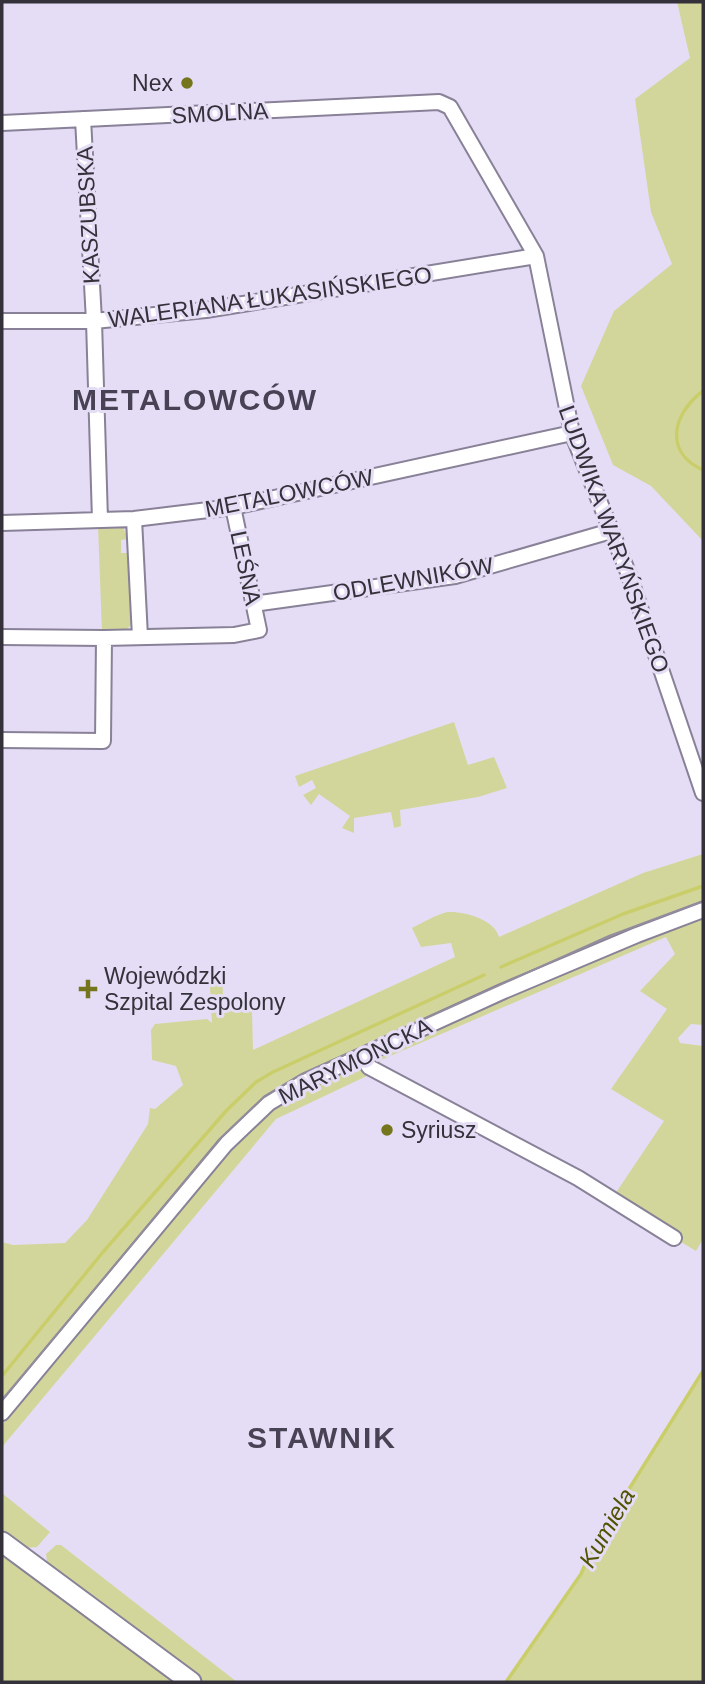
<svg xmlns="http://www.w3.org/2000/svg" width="705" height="1684" font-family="Helvetica,sans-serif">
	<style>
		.green { fill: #d3d69b }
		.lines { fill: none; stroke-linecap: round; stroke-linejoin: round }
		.stream { stroke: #cace6a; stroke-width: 3.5 }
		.minor-casing { stroke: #888197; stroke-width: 18 }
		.tertiary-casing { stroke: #888197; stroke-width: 23 }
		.minor { stroke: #fff; stroke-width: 14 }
		.tertiary { stroke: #fff; stroke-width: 19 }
		.tram { stroke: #928c9d; stroke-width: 2 }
		.poi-dot { fill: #74751c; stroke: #e5ddf5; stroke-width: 2.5 }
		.labels { text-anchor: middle; stroke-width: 6; stroke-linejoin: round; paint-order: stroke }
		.poi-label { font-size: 23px; fill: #34313a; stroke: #e5ddf5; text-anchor: start }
		.street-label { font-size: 23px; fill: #34313a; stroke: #e5ddf5 }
		.water-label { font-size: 24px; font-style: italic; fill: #525303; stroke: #e5ddf5 }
		.district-label { font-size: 30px; font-weight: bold; letter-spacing: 2px; fill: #484255; stroke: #e5ddf5 }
	</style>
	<rect width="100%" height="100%" fill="#e5ddf5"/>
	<path class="green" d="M 677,2 L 703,2 L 703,541 L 651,486 L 613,465 L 581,386 L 614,311 L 672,264 L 651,212 L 635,99 L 690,58 Z
		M 98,526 L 122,526 L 129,539 L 121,540 L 121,553 L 130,553 L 132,624 L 125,631 L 102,632 Z
		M 454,722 L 468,765 L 494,757 L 507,788 L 478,797 L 400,810 L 401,826 L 394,828 L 391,812 L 354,818 L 354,833 L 342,828 L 350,816 L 319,794 L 311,805 L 303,795 L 316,788 L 312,780 L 299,787 L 295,776 Z
		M 703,854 L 703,904 L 277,1090 L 2,1404 L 2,1242 L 13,1245 L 65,1243 L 87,1220 L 148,1124 L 150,1108 L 155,1109 L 183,1085 L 176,1066 L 152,1060 L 151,1030 L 155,1024 L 207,1019 L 212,1023 L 210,987 L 222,977 L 224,1011 L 252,1011 L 253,1050 L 455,957 L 451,943 L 421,947 L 412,928 C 422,923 437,914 448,912 C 465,911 495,920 499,937 L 643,873 Z
		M 703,914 L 703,1025 L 691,1024 L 678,1038 L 680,1043 L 703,1046 L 703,1239 L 696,1251 L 611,1200 L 664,1121 L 611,1089 L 667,1009 L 640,991 L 675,954 L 666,937 L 381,1060 L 371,1074 L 276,1119 L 2,1447 L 2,1425 L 200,1182 L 243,1133 L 288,1097 L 483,1006 Z
		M 703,1371 L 703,1682 L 506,1682 L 581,1574 L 592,1548 Z
		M 2,1493 L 50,1532 L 37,1547 L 23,1548 L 2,1534 Z
		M 56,1545 L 61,1545 L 237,1682 L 201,1682 L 48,1568 L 46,1554 Z
		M 2,1550 L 179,1682 L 2,1682 Z"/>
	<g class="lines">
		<path class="stream" d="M 703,391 C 673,413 663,452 703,470
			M 501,967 L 623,914 L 703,886
			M 2,1376 L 103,1252 L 226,1111 L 256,1082 L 273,1072 L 484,975
			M 506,1682 L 581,1574 L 592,1548 L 703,1371"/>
		<defs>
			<path id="minor" d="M 83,119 L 94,321 L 100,520
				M 2,123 L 439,102 L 450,107 L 536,256 L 572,433 L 629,575 L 703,793
				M 2,321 L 94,321 L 206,310 L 536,256
				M 134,519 L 140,637
				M 2,523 L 134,519 L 233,507 L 572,433
				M 253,604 L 455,576 L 611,531
				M 2,637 L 104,638 L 234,635 L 259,630 L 233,507
				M 2,740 L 103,741 L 104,638
				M 362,1056 L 369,1067 L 578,1178 L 674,1238
				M 2,1413 L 225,1145 L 269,1103 L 304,1082 L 504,991 L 637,935 L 703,910"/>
			<path id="tertiary" d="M 2,1542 L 191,1682"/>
		</defs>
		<use href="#minor" class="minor-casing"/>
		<use href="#tertiary" class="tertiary-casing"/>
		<use href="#minor" class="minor"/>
		<use href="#tertiary" class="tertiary"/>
		<path class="tram" d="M 2,1400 L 222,1137 L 263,1098 L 302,1074 L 609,936 L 703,901"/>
	</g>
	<g class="poi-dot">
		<circle cx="187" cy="83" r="7"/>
		<path d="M84.5 978.5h7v7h7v7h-7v7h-7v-7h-7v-7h7z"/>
		<circle cx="387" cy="1130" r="7"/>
	</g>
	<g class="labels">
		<g class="poi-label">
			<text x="173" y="91" text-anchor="end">Nex</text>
			<text x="104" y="984">Wojewódzki<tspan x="104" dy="26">Szpital Zespolony</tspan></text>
			<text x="401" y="1138">Syriusz</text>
		</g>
		<g class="street-label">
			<text transform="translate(220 113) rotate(-3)" y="8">SMOLNA</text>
			<text transform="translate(88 215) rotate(-93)" y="8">KASZUBSKA</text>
			<text transform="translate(270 297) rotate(-8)" y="8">WALERIANA ŁUKASIŃSKIEGO</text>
			<text transform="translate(289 493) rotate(-11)" y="8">METALOWCÓW</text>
			<text transform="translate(614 539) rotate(70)" y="8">LUDWIKA WARYŃSKIEGO</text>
			<text transform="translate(246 568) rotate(78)" y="8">LEŚNA</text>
			<text transform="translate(413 579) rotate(-10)" y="8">ODLEWNIKÓW</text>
			<text transform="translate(355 1061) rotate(-26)" y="8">MARYMONCKA</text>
		</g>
		<g class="water-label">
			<text transform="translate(607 1528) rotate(-60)" y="8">Kumiela</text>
		</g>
		<g class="district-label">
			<text x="195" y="410">METALOWCÓW</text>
			<text x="322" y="1448">STAWNIK</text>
		</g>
	</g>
	<rect width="705" height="1684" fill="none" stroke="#34313a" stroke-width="7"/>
</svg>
